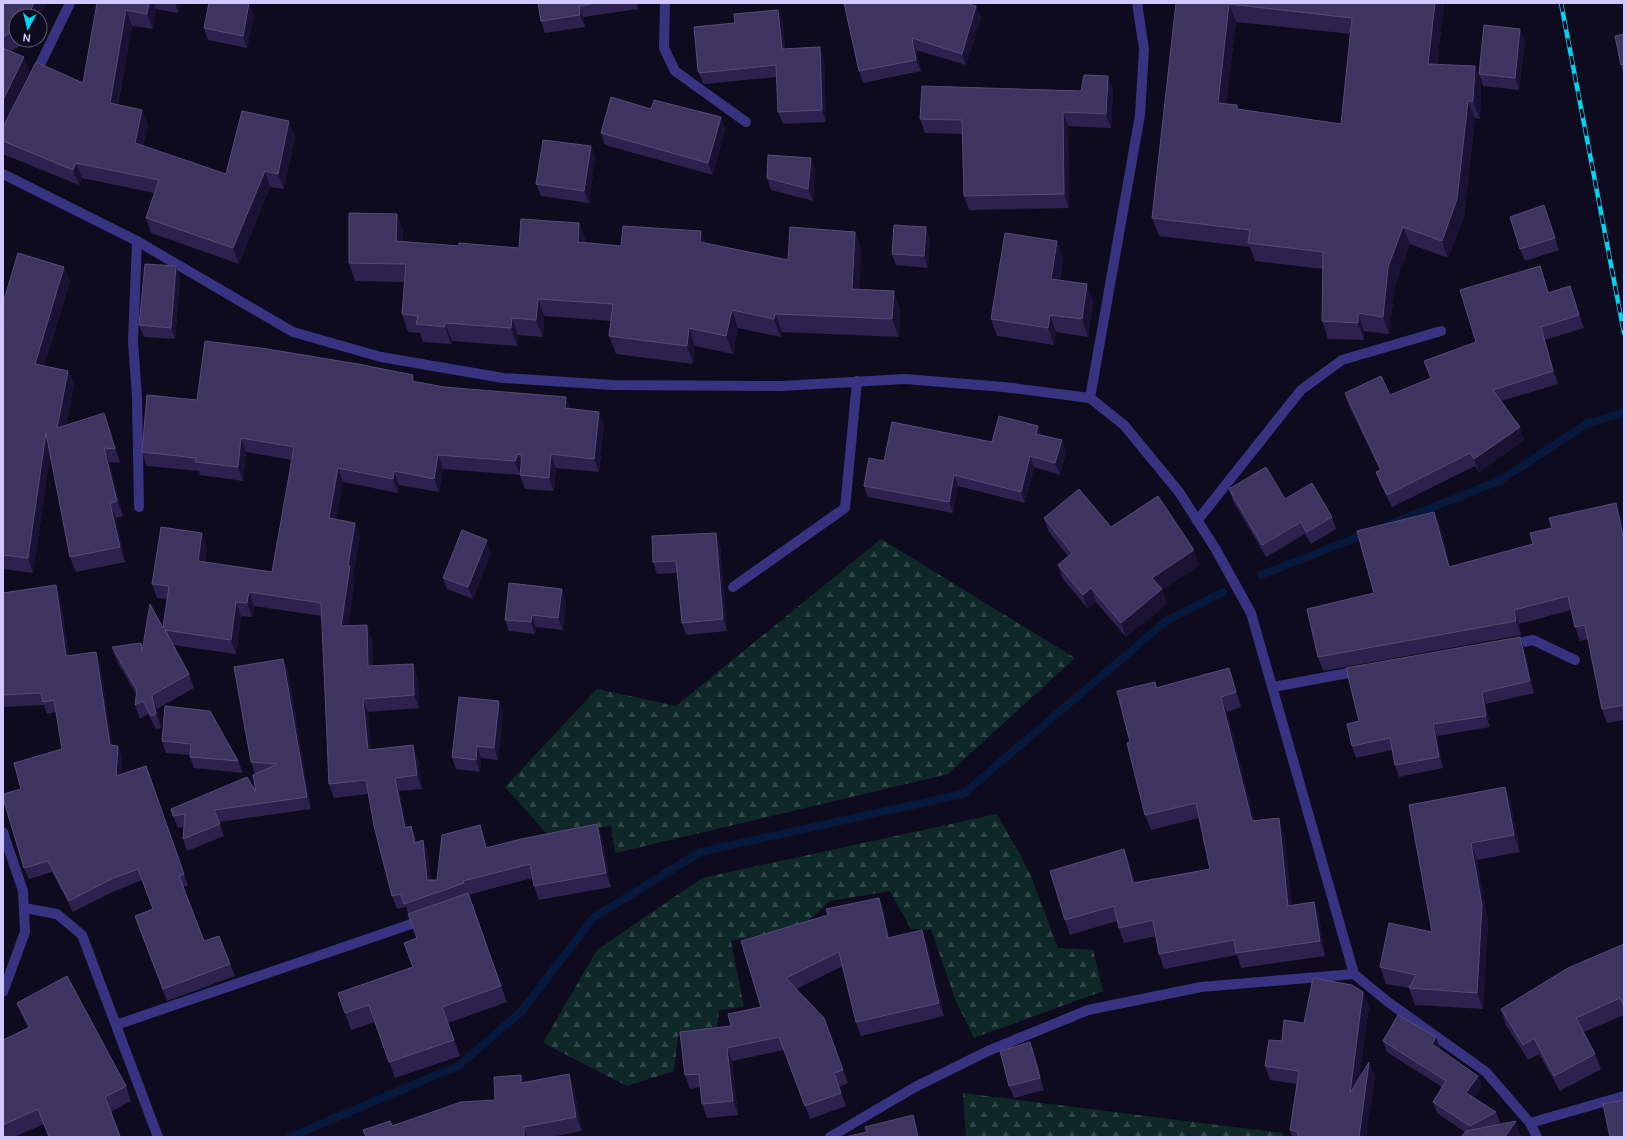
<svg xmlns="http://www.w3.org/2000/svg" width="1627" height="1140" font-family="Ubuntu,sans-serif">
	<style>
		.forest { fill: url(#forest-firs) }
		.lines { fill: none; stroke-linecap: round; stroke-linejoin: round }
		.stream { stroke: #06183c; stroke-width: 8 }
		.lane { stroke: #383380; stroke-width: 10 }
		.street { stroke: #383380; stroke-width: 10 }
		.rail-casing { stroke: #00d3f3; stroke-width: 4.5 }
		.rail { stroke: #0f0b1e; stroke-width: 3; stroke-dasharray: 9; stroke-linecap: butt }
		.wall { fill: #2c224d; fill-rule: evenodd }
		.shaded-wall { fill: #191232 }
		.building { fill: #3e3460; stroke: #554b79; fill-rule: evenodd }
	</style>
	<defs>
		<pattern id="forest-firs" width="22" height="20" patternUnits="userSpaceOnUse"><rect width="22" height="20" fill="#0e2828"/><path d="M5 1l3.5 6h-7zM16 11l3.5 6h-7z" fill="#304648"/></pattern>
	</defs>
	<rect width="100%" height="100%" fill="#0f0b1e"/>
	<path class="forest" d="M 881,539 L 1075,658 L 948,774 L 615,853 L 611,826 L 548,835 L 505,787 L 597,689 L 676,706 Z
		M 997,814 L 1029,871 L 1058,948 L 1093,950 L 1103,991 L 974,1038 L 956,1001 L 931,930 L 911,929 L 890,891 L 830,901 L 803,926 L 731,941 L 744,1007 L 719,1010 L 717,1028 L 678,1036 L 674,1071 L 627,1086 L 543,1043 L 597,950 L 702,878 Z
		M 963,1093 L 1283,1133 L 1284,1137 L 966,1137 Z"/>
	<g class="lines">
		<path class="stream" d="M 1388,525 L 1499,481 L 1588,423 L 1624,413
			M 1261,575 L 1368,533
			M 290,1137 L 458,1066 L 521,1012 L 593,918 L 700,852 L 963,794 L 1166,621 L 1223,592"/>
		<path class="lane" d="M 137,241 L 133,341 L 137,398 L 139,507
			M 1530,1123 L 1624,1096"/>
		<path class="street" d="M 665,3 L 664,48 L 675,71 L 746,122
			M 34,77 L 70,3
			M 3,174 L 137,241 L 293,332 L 381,357 L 503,378 L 613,385 L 781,386 L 905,379 L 1004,387 L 1090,398 L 1124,425 L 1179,492 L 1215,548 L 1251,613 L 1354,974 L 1388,1002 L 1486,1072 L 1530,1123 L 1537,1137
			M 1090,398 L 1140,115 L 1144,49 L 1137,3
			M 1197,521 L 1301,390 L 1342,360 L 1441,331
			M 733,587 L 845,508 L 857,381
			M 1509,645 L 1533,640 L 1575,660
			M 1273,687 L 1359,671
			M 3,832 L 23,891 L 25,932 L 3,992
			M 24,908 L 57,914 L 82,935 L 158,1137
			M 116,1025 L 423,920
			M 830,1137 L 915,1087 L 988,1051 L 1088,1010 L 1201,987 L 1354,974"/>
		<defs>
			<path id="rail" d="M 1561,3 L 1624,333"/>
		</defs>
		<use href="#rail" class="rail-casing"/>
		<use href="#rail" class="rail"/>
	</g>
	<path class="wall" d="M 3,3 L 46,3 L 40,17 L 16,16 L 16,40 L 31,40 L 11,51 L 24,57 L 29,72 L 3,126 Z
		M 97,3 L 180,3 L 178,13 L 156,9 L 153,29 L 132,26 L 118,105 L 142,110 L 148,125 L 143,146 L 226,174 L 295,136 L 284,189 L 270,187 L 239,264 L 151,233 L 146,218 L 154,193 L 82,178 L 79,185 L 3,154 L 3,127 L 83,83 Z
		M 538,3 L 637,3 L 638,9 L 583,17 L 585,27 L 545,33 L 541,21 Z
		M 844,3 L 976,6 L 981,18 L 966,65 L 916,50 L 921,71 L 863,83 L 859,71 Z
		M 1176,3 L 1444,3 L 1437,65 L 1475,66 L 1481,84 L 1480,119 L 1475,118 L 1464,217 L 1448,258 L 1410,244 L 1395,285 L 1389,334 L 1364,331 L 1364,340 L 1328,339 L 1322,321 L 1323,269 L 1255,261 L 1250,247 L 1159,236 L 1152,218 ZM 1236,22 L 1351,34 L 1341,124 L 1239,109 L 1237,105 L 1226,104 Z
		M 778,10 L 783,22 L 785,49 L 824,59 L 826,122 L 783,124 L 778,112 L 777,77 L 705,84 L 703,83 L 698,71 L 735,23 Z
		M 254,15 L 247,48 L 208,40 L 204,28 Z
		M 1520,29 L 1525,41 L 1519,90 L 1483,86 L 1479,74 Z
		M 1624,34 L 1624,74 L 1621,65 Z
		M 1113,90 L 1111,128 L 1068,126 L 1069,208 L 969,210 L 964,196 L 963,134 L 925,133 L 920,119 L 1081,91 Z
		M 651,109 L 725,128 L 713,175 L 605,145 L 601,133 Z
		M 591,146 L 595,158 L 589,203 L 541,196 L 536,184 Z
		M 811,158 L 815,170 L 813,201 L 771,190 L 767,178 Z
		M 1544,205 L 1559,250 L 1525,261 L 1520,249 Z
		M 397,214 L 403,231 L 403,242 L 459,246 L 519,248 L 579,223 L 586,241 L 586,243 L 621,246 L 705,243 L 788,260 L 855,232 L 861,249 L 859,289 L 900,309 L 899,337 L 782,332 L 781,337 L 738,328 L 733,354 L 695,346 L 693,364 L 616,354 L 609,336 L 611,321 L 544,316 L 543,337 L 518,335 L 517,346 L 452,341 L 451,344 L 423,342 L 420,333 L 408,332 L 402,314 L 404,282 L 355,281 L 349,263 Z
		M 926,227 L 930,239 L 928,268 L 896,265 L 892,254 Z
		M 1063,259 L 1060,280 L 1093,301 L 1088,337 L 1056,332 L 1054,345 L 997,336 L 991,319 Z
		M 1540,266 L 1549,293 L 1570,286 L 1584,328 L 1545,340 L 1558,384 L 1501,401 L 1524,440 L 1479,472 L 1475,466 L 1392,507 L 1381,485 L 1376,472 L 1380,470 L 1349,406 L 1345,393 L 1390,395 L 1430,378 L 1476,342 Z
		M 64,267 L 70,282 L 44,366 L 68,371 L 74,385 L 66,425 L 110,428 L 120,463 L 109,462 L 123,516 L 116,518 L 125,562 L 76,572 L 70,557 L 50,455 L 33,573 L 3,569 L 3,303 Z
		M 180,278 L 175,339 L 144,337 L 139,325 Z
		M 416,382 L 570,408 L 604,425 L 599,472 L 556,468 L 554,491 L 525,489 L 520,475 L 443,469 L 439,492 L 399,485 L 398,493 L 343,482 L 336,520 L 360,537 L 353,575 L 355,580 L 348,626 L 372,639 L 373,666 L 413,664 L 418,678 L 419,708 L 368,712 L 371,749 L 418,759 L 422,789 L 399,791 L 407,827 L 411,826 L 417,842 L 423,840 L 428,854 L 431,880 L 437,880 L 480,825 L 488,847 L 597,824 L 602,838 L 611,887 L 539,900 L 534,886 L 532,878 L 468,895 L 507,1002 L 448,1023 L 460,1056 L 395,1078 L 375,1022 L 351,1030 L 338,993 L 413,967 L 417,938 L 406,907 L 397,909 L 392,896 L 368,794 L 334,798 L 329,784 L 322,616 L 254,606 L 252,617 L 241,616 L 236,654 L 173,645 L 189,674 L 194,688 L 157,709 L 161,728 L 156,729 L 148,714 L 140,719 L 135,705 L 136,694 L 117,661 L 112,647 L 141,643 L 143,649 L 163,628 L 167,599 L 157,598 L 152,584 L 202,533 L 207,547 L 205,562 L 272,572 L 292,460 L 246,452 L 243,481 L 200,475 L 199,471 L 147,466 L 142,452 L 197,400 Z
		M 1038,426 L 1041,435 L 1062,440 L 1066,452 L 1060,475 L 1034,467 L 1025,503 L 958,486 L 953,513 L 868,497 L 864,486 L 884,461 L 992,442 Z
		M 1229,489 L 1332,517 L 1336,529 L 1311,544 L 1305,534 L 1266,557 L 1233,501 Z
		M 1621,517 L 1624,532 L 1624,720 L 1607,723 L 1602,709 L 1588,639 L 1580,641 L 1575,627 L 1571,610 L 1519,624 L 1521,635 L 1323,671 L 1318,657 L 1374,593 L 1440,526 L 1450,567 L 1533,544 Z
		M 1044,518 L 1111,527 L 1199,565 L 1162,590 L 1167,604 L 1126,637 L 1096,602 L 1088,609 L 1063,579 L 1058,565 L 1068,556 L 1049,532 Z
		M 716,533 L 720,545 L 727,631 L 686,635 L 682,623 L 677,573 L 657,574 L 653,562 Z
		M 491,552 L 473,599 L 447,589 L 443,578 Z
		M 56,585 L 60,597 L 69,656 L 96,652 L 100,664 L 112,745 L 118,746 L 122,757 L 121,774 L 146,766 L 188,885 L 183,887 L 204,941 L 219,936 L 235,976 L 167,1001 L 139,928 L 153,909 L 142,880 L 115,891 L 73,912 L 52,872 L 29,879 L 24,868 L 21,789 L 62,749 L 56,712 L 47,714 L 44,705 L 3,707 L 3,593 Z
		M 562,589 L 566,601 L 563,630 L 536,627 L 535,634 L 509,631 L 505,620 Z
		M 1520,637 L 1524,648 L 1534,693 L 1486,704 L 1490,727 L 1437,736 L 1443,768 L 1399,777 L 1395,765 L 1392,750 L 1356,758 L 1352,746 L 1359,721 Z
		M 1229,668 L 1234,683 L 1241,707 L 1227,712 L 1254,820 L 1284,833 L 1292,905 L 1314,902 L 1319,917 L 1325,956 L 1241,968 L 1237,955 L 1164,969 L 1159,954 L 1156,936 L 1124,943 L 1119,928 L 1117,921 L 1070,935 L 1065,920 L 1124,849 L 1135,882 L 1210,869 L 1199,818 L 1151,830 L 1145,815 L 1130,742 L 1155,682 L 1157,687 Z
		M 288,670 L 311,809 L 219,822 L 224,836 L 187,851 L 183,839 L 184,827 L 178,828 L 173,816 L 256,792 L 255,774 L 251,762 Z
		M 165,706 L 238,761 L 243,773 L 194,768 L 190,757 L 190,755 L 166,753 L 162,741 Z
		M 503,713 L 498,760 L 481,758 L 480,772 L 456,769 L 452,757 Z
		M 1505,787 L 1511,804 L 1520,852 L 1477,860 L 1488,922 L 1483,1009 L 1415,1005 L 1409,988 L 1386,984 L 1380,967 L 1432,932 L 1409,805 Z
		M 879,898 L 884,911 L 889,938 L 927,943 L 944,1016 L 861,1036 L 856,1022 L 843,966 L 796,989 L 824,1018 L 848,1083 L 839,1087 L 846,1106 L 810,1119 L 784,1050 L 732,1061 L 738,1115 L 707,1118 L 702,1104 L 701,1087 L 690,1089 L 685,1075 L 731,1026 L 761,1007 L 828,915 Z
		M 1624,944 L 1624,1015 L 1584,1032 L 1595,1054 L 1601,1069 L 1560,1091 L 1539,1054 L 1528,1060 L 1506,1025 L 1501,1009 Z
		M 17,1003 L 126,1086 L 131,1101 L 111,1112 L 120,1137 L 49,1137 L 44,1124 L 14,1137 L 3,1137 L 3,1040 L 28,1028 L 23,1018 Z
		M 1369,1006 L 1359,1078 L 1369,1062 L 1375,1076 L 1366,1137 L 1292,1137 L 1290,1130 L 1297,1084 L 1270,1080 L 1265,1066 L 1282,1041 L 1304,1023 Z
		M 1436,1037 L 1440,1048 L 1439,1049 L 1478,1076 L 1482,1087 L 1474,1098 L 1496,1112 L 1500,1123 L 1496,1125 L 1521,1137 L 1465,1132 L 1437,1113 L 1433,1102 L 1442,1087 L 1387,1052 L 1383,1041 Z
		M 1035,1054 L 1044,1090 L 1014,1098 L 1009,1086 Z
		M 521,1075 L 524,1083 L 574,1089 L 582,1131 L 551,1137 L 366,1137 L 392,1126 L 495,1100 Z"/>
	<path class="shaded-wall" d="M 34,3 L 46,3 L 40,17 L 40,16 L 28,16 Z
		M 149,3 L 154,3 L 156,9 L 153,29 L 147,14 Z
		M 175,3 L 180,3 L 178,13 Z
		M 249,3 L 254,15 L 247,48 L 243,36 Z
		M 1435,3 L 1444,3 L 1435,82 L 1428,64 Z
		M 1229,4 L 1236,22 L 1224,121 L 1218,103 Z
		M 579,6 L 583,17 L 585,27 L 580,15 Z
		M 976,6 L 981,18 L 966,65 L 962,54 Z
		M 126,10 L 132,26 L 115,118 L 110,103 Z
		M 778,10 L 783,22 L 786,60 L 782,49 Z
		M 1520,29 L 1525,41 L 1519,90 L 1515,78 Z
		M 912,38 L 916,50 L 921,71 L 916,60 Z
		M 820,47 L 824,59 L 826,122 L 822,110 Z
		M 24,57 L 29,72 L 3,126 L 3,100 Z
		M 1475,66 L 1481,84 L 1480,119 L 1473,101 Z
		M 1108,76 L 1113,90 L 1111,128 L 1106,114 Z
		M 1468,101 L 1475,118 L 1464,217 L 1448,258 L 1442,241 Z
		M 142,110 L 148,125 L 141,159 L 135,143 Z
		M 1063,112 L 1068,126 L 1069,208 L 1064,194 Z
		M 721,117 L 725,128 L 713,175 L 708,163 Z
		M 289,121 L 295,136 L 284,189 L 278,174 Z
		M 591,146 L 595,158 L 589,203 L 584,191 Z
		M 811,158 L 815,170 L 813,201 L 808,189 Z
		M 76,163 L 82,178 L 79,185 L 73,170 Z
		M 265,171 L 270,187 L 239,264 L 233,248 Z
		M 397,214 L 403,231 L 403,259 L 396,241 Z
		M 579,223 L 586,241 L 584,260 L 578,242 Z
		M 926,227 L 930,239 L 928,268 L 924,256 Z
		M 1403,227 L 1410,244 L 1395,285 L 1389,334 L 1383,317 L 1388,267 Z
		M 701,231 L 708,249 L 700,242 Z
		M 855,232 L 861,249 L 858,307 L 852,289 Z
		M 1057,241 L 1063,259 L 1058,296 L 1051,279 Z
		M 176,266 L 180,278 L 175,339 L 171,328 Z
		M 64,267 L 70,282 L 40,379 L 35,364 Z
		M 1087,284 L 1093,301 L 1088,337 L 1082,319 Z
		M 1570,286 L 1575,299 L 1584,328 L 1579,315 Z
		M 894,291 L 900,309 L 899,337 L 892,319 Z
		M 538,299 L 544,316 L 543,337 L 536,320 Z
		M 732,310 L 738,328 L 733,354 L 726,336 Z
		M 1358,313 L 1364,331 L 1364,340 L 1358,323 Z
		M 775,314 L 782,332 L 781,337 L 774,319 Z
		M 1050,315 L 1056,332 L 1054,345 L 1048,328 Z
		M 512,318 L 518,335 L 517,346 L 511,328 Z
		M 445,323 L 452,341 L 451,344 L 445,327 Z
		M 1541,327 L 1545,340 L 1558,384 L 1553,371 Z
		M 689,328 L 695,346 L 693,364 L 687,346 Z
		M 68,371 L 74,385 L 62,442 L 57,428 Z
		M 413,375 L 418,389 L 412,381 Z
		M 566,397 L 571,410 L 565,408 Z
		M 599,412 L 604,425 L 599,472 L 594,459 Z
		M 104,413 L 110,428 L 120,463 L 115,449 Z
		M 1038,426 L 1042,437 L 1036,434 Z
		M 1520,427 L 1524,440 L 1479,472 L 1474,459 Z
		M 46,433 L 51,448 L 33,573 L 28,558 Z
		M 241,438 L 246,452 L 243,481 L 238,467 Z
		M 1062,440 L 1066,452 L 1060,475 L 1055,463 Z
		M 104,448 L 109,462 L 123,516 L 117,501 Z
		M 518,454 L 523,467 L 520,475 L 515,461 Z
		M 551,454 L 556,468 L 554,491 L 549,478 Z
		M 438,455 L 443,469 L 439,492 L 434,479 Z
		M 1030,456 L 1034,467 L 1025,503 L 1021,492 Z
		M 338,468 L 343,482 L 334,532 L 329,518 Z
		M 394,471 L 399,485 L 398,493 L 393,479 Z
		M 954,475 L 958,486 L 953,513 L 949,502 Z
		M 110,503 L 116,518 L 125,562 L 120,547 Z
		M 1616,503 L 1621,517 L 1624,532 L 1624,541 Z
		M 1434,512 L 1440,526 L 1454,582 L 1449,567 Z
		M 355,523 L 360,537 L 353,575 L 355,580 L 346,640 L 341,626 L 348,566 Z
		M 202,533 L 207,547 L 203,574 L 198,561 Z
		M 716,533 L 720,545 L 727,631 L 723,619 Z
		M 487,540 L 491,552 L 473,599 L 468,587 Z
		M 1194,550 L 1199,565 L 1162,590 L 1167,604 L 1126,637 L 1121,623 L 1152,578 Z
		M 56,585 L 60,597 L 70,668 L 66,656 Z
		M 1091,588 L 1096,602 L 1088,609 L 1083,595 Z
		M 562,589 L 566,601 L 563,630 L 558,618 Z
		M 249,592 L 254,606 L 252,617 L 247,603 Z
		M 236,602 L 241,616 L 236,654 L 231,640 Z
		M 1514,610 L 1519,624 L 1521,635 L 1516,621 Z
		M 532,615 L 536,627 L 535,634 L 531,622 Z
		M 367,625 L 372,639 L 373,680 L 368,666 Z
		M 1520,637 L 1524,648 L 1534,693 L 1530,681 Z
		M 96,652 L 100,664 L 114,757 L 110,745 Z
		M 283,659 L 288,670 L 311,809 L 307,797 Z
		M 413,664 L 418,678 L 419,708 L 414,695 Z
		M 1229,668 L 1234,683 L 1241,707 L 1236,692 Z
		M 1482,692 L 1486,704 L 1490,727 L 1486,716 Z
		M 152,695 L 157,709 L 161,728 L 156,714 Z
		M 1221,697 L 1227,712 L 1258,836 L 1252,821 Z
		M 363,699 L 368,712 L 373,764 L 368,750 Z
		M 499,701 L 503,713 L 498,760 L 494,748 Z
		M 1433,724 L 1437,736 L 1443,768 L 1439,757 Z
		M 413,745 L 418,759 L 422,789 L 417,775 Z
		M 118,746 L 122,757 L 120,788 L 116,776 Z
		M 477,746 L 481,758 L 480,772 L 476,760 Z
		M 395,778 L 399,791 L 410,842 L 405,828 Z
		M 1505,787 L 1511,804 L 1520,852 L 1514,835 Z
		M 1279,818 L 1284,833 L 1294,921 L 1288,906 Z
		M 597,824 L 602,838 L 611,887 L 606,873 Z
		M 480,825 L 485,839 L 491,861 L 486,848 Z
		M 411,826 L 416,840 L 420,856 L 415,843 Z
		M 423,840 L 428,854 L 432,893 L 427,880 Z
		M 1471,843 L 1477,860 L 1488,922 L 1483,1009 L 1477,993 Z
		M 1124,849 L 1129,864 L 1139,898 L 1133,883 Z
		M 879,898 L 884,911 L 892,951 L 888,938 Z
		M 1314,902 L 1319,917 L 1325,956 L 1320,941 Z
		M 922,930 L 927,943 L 944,1016 L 939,1003 Z
		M 1363,992 L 1369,1006 L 1355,1107 L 1350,1093 Z
		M 1436,1037 L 1440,1048 L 1436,1055 L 1432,1044 Z
		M 1030,1042 L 1035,1054 L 1044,1090 L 1040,1078 Z
		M 727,1048 L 732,1061 L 738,1115 L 733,1101 Z
		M 1369,1062 L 1375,1076 L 1366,1137 L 1359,1137 Z
		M 569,1074 L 574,1089 L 582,1131 L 576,1117 Z
		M 521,1075 L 526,1090 L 521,1083 Z
		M 1478,1076 L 1482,1087 L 1470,1104 L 1466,1093 Z
		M 913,1115 L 918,1129 L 920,1137 L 918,1137 Z
		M 1516,1121 L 1521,1137 L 1505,1137 Z
		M 524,1127 L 527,1137 L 524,1137 Z"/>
	<path class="building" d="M 3,3 L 34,3 L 28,16 L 16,16 L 16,30 L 3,37 Z
		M 97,3 L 149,3 L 147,14 L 126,10 L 110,103 L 142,110 L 135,143 L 226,174 L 242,111 L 289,121 L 278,174 L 265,171 L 233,248 L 146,218 L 159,180 L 76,163 L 73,170 L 3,141 L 3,127 L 36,62 L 83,83 Z
		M 209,3 L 249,3 L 243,36 L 204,28 Z
		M 538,3 L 596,3 L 579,6 L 580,15 L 541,21 Z
		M 844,3 L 965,3 L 976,6 L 962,54 L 912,38 L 916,60 L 859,71 Z
		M 1176,3 L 1435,3 L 1428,64 L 1475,66 L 1473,101 L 1468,101 L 1457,199 L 1442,241 L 1403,227 L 1388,267 L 1383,317 L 1358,313 L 1358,323 L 1322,321 L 1323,252 L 1248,243 L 1250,230 L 1152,218 ZM 1229,4 L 1352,18 L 1341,124 L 1237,109 L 1237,105 L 1218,103 Z
		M 778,10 L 782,49 L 820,47 L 822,110 L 778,112 L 776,65 L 700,73 L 698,71 L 694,27 L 735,23 L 734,14 Z
		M 1484,25 L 1520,29 L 1515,78 L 1479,74 Z
		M 1624,34 L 1624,64 L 1621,65 L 1615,36 Z
		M 3,48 L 24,57 L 3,100 Z
		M 1084,75 L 1108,76 L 1106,114 L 1063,112 L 1064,194 L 964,196 L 962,120 L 920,119 L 922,86 L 1081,91 Z
		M 611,97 L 651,109 L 654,100 L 721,117 L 708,163 L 601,133 Z
		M 543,140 L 591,146 L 584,191 L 536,184 Z
		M 768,155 L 811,158 L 808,189 L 767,178 Z
		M 1544,205 L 1555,238 L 1520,249 L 1510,217 Z
		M 349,213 L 397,214 L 396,241 L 459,246 L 459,243 L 519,248 L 521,219 L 579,223 L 578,242 L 621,246 L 623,226 L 701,231 L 700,242 L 788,260 L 790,227 L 855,232 L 852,289 L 894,291 L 892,319 L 775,314 L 774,319 L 732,310 L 726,336 L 689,328 L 687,346 L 609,336 L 613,304 L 538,299 L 536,320 L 512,318 L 511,328 L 445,323 L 445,327 L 416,324 L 418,316 L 402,314 L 406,264 L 349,263 Z
		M 894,225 L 926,227 L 924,256 L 892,254 Z
		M 1005,233 L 1057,241 L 1051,279 L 1087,284 L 1082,319 L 1050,315 L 1048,328 L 991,319 Z
		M 18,253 L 64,267 L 35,364 L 68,371 L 57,428 L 104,413 L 115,449 L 104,448 L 117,501 L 110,503 L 120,547 L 70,557 L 46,433 L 28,558 L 3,555 L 3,331 L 4,327 L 3,327 L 3,303 Z
		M 145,264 L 176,266 L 171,328 L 139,325 Z
		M 1540,266 L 1548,293 L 1570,286 L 1579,315 L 1541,327 L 1553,371 L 1493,390 L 1520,427 L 1474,459 L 1470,453 L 1387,495 L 1376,472 L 1381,470 L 1345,393 L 1381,376 L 1390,395 L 1431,378 L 1424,361 L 1476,342 L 1460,290 Z
		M 205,341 L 261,348 L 358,364 L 413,375 L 412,381 L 444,387 L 566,397 L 565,408 L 599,412 L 594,459 L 551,454 L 549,478 L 520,475 L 522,455 L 518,454 L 515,461 L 438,455 L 434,479 L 394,471 L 393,479 L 338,468 L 329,518 L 355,523 L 348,566 L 350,566 L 341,626 L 367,625 L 368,666 L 413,664 L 414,695 L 363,699 L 368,750 L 413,745 L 417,775 L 395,778 L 405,828 L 411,826 L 415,843 L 423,840 L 427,880 L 437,880 L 442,835 L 480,825 L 486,848 L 521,839 L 597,824 L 606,873 L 534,886 L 530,864 L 463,881 L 464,883 L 404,904 L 401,894 L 392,896 L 374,826 L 366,780 L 329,784 L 321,603 L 249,592 L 247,603 L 236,602 L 231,640 L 165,630 L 189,674 L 152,695 L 156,714 L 151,716 L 143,701 L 135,705 L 137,690 L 112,647 L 141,643 L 142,652 L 150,604 L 163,628 L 169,586 L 152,584 L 161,527 L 202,533 L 198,561 L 272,572 L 294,447 L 241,438 L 238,467 L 195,462 L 196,458 L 142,452 L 147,395 L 197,400 Z
		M 999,416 L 1038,426 L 1036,434 L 1062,440 L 1055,463 L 1030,456 L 1021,492 L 954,475 L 949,502 L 864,486 L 869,458 L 884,461 L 892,422 L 992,442 Z
		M 1266,467 L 1285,499 L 1312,483 L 1332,517 L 1306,532 L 1301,522 L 1262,545 L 1229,489 Z
		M 1079,489 L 1111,527 L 1158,496 L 1194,550 L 1152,578 L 1162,589 L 1121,623 L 1091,588 L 1083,595 L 1058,565 L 1072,553 L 1044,518 Z
		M 1616,503 L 1624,541 L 1624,705 L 1602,709 L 1585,625 L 1575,627 L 1568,596 L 1514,610 L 1516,621 L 1318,657 L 1307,609 L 1374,593 L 1357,531 L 1434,512 L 1449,567 L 1533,544 L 1530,533 L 1552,528 L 1549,518 Z
		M 462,530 L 487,540 L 468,587 L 443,578 Z
		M 716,533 L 723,619 L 682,623 L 676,561 L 653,562 L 652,536 Z
		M 509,583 L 562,589 L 558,618 L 532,615 L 531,622 L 505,620 Z
		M 56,585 L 66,656 L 96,652 L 110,745 L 118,746 L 116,776 L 146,766 L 184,874 L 179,876 L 204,941 L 219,936 L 230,964 L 163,989 L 135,916 L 153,909 L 138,869 L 111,879 L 69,901 L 48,861 L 24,868 L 3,798 L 3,794 L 21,789 L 14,763 L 62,749 L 54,700 L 43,702 L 41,693 L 3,695 L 3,593 Z
		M 1520,637 L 1530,681 L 1482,692 L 1486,716 L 1433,724 L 1439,757 L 1395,765 L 1390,738 L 1352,746 L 1347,724 L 1359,721 L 1346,668 Z
		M 283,659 L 307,797 L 214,810 L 220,824 L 183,839 L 185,814 L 173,816 L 171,809 L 247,777 L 256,792 L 253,775 L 277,764 L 251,762 L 234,667 Z
		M 1229,668 L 1236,692 L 1221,697 L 1252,821 L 1279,818 L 1288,906 L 1314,902 L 1320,941 L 1236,953 L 1234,940 L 1159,954 L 1153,920 L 1119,928 L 1114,906 L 1065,920 L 1050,871 L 1124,849 L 1133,883 L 1210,869 L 1196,803 L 1145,815 L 1127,743 L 1130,742 L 1117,691 L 1155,682 L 1156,688 Z
		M 459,697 L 499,701 L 494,748 L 477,746 L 476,760 L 452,757 Z
		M 165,706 L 210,711 L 238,761 L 190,757 L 191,744 L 162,741 Z
		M 1505,787 L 1514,835 L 1471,843 L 1482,905 L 1477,993 L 1409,988 L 1416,975 L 1380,967 L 1389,923 L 1432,932 L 1409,805 Z
		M 468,893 L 501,986 L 442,1007 L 454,1040 L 389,1062 L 369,1005 L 345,1013 L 338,993 L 413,967 L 404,943 L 417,938 L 408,914 Z
		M 879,898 L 888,938 L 922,930 L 939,1003 L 856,1022 L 839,952 L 786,978 L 824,1018 L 843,1070 L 834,1073 L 841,1093 L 805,1106 L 779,1037 L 727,1048 L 733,1101 L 702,1104 L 699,1074 L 685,1075 L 680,1032 L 731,1026 L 728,1014 L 761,1007 L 741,941 L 828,915 L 826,909 Z
		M 1624,944 L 1624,1006 L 1620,998 L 1576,1018 L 1595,1054 L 1554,1076 L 1534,1038 L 1523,1045 L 1501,1009 L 1568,968 Z
		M 67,976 L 126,1086 L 105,1097 L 120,1136 L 118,1137 L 49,1137 L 38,1109 L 3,1125 L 3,1040 L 30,1027 L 17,1003 Z
		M 1313,978 L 1352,985 L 1363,992 L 1350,1093 L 1369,1062 L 1359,1137 L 1298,1137 L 1298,1132 L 1290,1130 L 1299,1071 L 1265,1066 L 1269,1040 L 1282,1041 L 1284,1020 L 1304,1023 Z
		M 1398,1015 L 1436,1037 L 1432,1044 L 1478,1076 L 1466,1093 L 1496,1112 L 1470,1126 L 1433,1102 L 1446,1081 L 1383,1041 Z
		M 1030,1042 L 1040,1078 L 1009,1086 L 1000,1051 Z
		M 569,1074 L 576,1117 L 524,1127 L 524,1137 L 366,1137 L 363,1130 L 390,1121 L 392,1126 L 461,1102 L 495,1100 L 494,1077 L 521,1075 L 521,1083 Z
		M 1624,1100 L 1624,1137 L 1610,1137 L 1603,1104 Z
		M 913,1115 L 918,1137 L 845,1137 L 867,1132 L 865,1127 Z
		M 1516,1121 L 1505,1137 L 1461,1137 L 1466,1131 Z"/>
	<rect width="1627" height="1140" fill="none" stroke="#d0c8ff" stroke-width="8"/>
	<g transform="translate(28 28) rotate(187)"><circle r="19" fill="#0f0b1e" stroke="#5c5778"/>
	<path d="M0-3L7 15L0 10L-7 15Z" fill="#00d3f3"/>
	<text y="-6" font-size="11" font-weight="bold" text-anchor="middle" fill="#d0c8ff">N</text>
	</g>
</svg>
